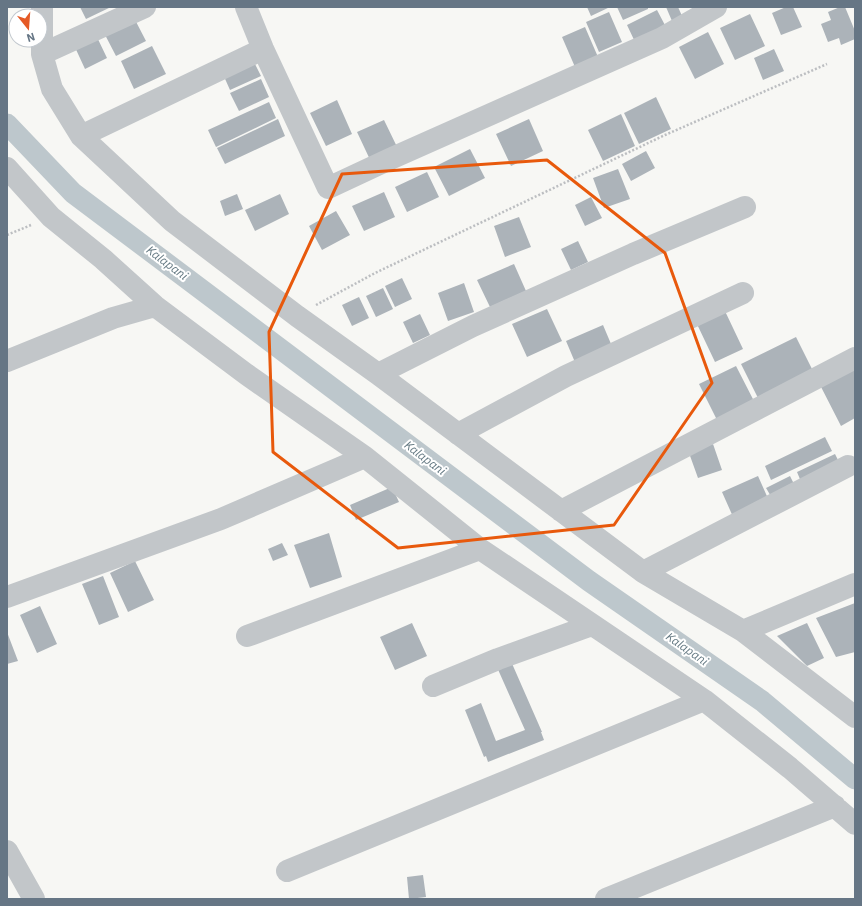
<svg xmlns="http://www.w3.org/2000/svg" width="862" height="906" font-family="'IBM Plex Sans',sans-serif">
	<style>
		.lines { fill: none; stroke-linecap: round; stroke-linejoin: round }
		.canal { stroke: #bdc7cc; stroke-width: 21 }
		.building { fill: #acb3b9 }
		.path { stroke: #bcbec1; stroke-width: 2.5; stroke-dasharray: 2 2; stroke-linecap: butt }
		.minor { stroke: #c2c6c9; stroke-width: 22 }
		.marked { fill: none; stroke: #e8590c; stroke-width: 3; stroke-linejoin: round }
		.labels { text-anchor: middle; stroke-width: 4; stroke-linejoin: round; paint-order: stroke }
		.water-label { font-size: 12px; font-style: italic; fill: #627781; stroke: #fff }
	</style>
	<rect width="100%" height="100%" fill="#f7f7f4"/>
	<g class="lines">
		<path class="canal" d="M 7,124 L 73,193 L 589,581 L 762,701 L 855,779"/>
	</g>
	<path class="building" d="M 80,7 L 111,7 L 86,19 Z
		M 587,7 L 610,7 L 591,16 Z
		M 617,7 L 648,7 L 648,9 L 623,20 Z
		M 666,7 L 678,7 L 682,16 L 672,21 Z
		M 786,7 L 793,7 L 802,27 L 781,35 L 772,13 Z
		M 840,7 L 845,7 L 855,31 L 855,39 L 841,45 L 839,38 L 828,42 L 821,24 L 831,20 L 828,12 Z
		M 657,10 L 667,29 L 636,44 L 627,25 Z
		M 609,12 L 622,42 L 599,52 L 586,22 Z
		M 132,14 L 146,41 L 116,56 L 102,29 Z
		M 750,14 L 765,46 L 735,60 L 720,28 Z
		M 585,27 L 598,57 L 575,67 L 562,37 Z
		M 708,32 L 724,64 L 695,79 L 679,47 Z
		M 95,33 L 107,58 L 85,69 L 73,43 Z
		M 152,46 L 166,74 L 134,89 L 121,61 Z
		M 774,49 L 784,71 L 763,80 L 754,58 Z
		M 252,58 L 261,76 L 230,90 L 222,72 Z
		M 261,79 L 269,97 L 239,111 L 230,93 Z
		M 656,97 L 671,129 L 639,144 L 624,113 Z
		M 337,100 L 352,134 L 326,146 L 310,113 Z
		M 269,102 L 276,118 L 216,147 L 208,130 Z
		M 621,114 L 635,146 L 603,161 L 588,130 Z
		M 278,119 L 285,136 L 225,164 L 217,148 Z
		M 529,119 L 543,151 L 511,166 L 496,134 Z
		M 384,120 L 400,153 L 373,166 L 357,132 Z
		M 470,149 L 485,178 L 449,196 L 434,167 Z
		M 646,151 L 655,168 L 631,181 L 622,164 Z
		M 618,169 L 630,199 L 604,208 L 593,178 Z
		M 427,172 L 439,197 L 407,212 L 395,187 Z
		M 384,192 L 395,217 L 364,231 L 352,206 Z
		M 237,194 L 243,209 L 225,216 L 220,201 Z
		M 280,194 L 289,214 L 255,231 L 245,210 Z
		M 591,197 L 602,218 L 585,226 L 575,205 Z
		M 336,211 L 350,235 L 322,250 L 309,226 Z
		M 519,217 L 531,247 L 505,257 L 494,226 Z
		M 578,241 L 588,262 L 571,270 L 561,249 Z
		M 514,264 L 526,291 L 490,307 L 477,280 Z
		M 402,278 L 412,299 L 395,307 L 385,286 Z
		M 464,283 L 474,312 L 448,321 L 438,293 Z
		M 383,288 L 393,309 L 376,317 L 366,296 Z
		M 359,297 L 369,318 L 352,326 L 342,305 Z
		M 547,309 L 562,341 L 527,357 L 512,324 Z
		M 724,309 L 743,349 L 715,362 L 696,322 Z
		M 420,314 L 430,335 L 413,343 L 403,322 Z
		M 603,325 L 614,351 L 577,367 L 566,341 Z
		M 796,337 L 815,375 L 760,402 L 741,364 Z
		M 855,365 L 855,418 L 841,426 L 819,383 Z
		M 736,366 L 756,405 L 719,424 L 699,384 Z
		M 825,437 L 832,451 L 771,480 L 765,466 Z
		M 713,444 L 722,470 L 698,478 L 689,453 Z
		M 835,454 L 841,466 L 802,484 L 797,472 Z
		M 758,476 L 770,503 L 734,519 L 722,492 Z
		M 790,476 L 795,486 L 772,498 L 766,488 Z
		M 392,487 L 399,502 L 356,520 L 350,505 Z
		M 329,533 L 342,577 L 310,588 L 294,545 Z
		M 282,543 L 288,555 L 273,561 L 268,549 Z
		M 135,561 L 154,600 L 128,612 L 110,573 Z
		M 103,576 L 119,617 L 99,625 L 82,584 Z
		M 855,603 L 855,652 L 836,657 L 816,618 Z
		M 40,606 L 57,644 L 37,653 L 20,615 Z
		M 412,623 L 427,656 L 395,670 L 380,637 Z
		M 807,623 L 824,658 L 807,666 L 777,636 Z
		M 7,632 L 18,661 L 7,664 Z
		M 510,659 L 542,732 L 541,732 L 544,740 L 488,762 L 486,756 L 484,757 L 465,710 L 481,703 L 496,741 L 525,730 L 496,665 Z
		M 423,875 L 426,897 L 409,899 L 407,877 Z"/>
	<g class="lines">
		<path class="path" d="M 7,235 L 31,225
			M 316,305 L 375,273 L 665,135 L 827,64"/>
		<path class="minor" d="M 42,7 L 42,54 L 52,89 L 81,136 L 172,221 L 297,316 L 378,374 L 643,572 L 743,631 L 855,717
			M 246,7 L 263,49 L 328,188 L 390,159 L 662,38 L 716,7
			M 42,54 L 145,7
			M 81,136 L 263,49
			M 7,168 L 51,217 L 103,259 L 155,306 L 246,374 L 365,457 L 480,549 L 704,700 L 790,768 L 855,824
			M 7,361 L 113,318 L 155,306
			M 378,374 L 473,326 L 633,254 L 745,207
			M 458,434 L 566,376 L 743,293
			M 561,511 L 855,358
			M 643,572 L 848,466
			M 7,597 L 221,519 L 365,457
			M 743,631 L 855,584
			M 247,636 L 480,549
			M 433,686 L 498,659 L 592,625
			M 7,851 L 34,899
			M 287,871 L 704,700
			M 606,899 L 835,806"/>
	</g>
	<path class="marked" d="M 547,160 L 665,253 L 712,383 L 614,525 L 398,548 L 273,452 L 269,332 L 342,174 Z"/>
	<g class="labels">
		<g class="water-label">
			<text transform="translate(167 263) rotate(37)" y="4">Kalapani</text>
			<text transform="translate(425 458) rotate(37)" y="4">Kalapani</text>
			<text transform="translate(687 649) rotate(35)" y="4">Kalapani</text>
		</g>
	</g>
	<rect width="862" height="906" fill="none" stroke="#667685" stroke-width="16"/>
	<g transform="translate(28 28) rotate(163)"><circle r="19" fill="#ffffff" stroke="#c2c8ce"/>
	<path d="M0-3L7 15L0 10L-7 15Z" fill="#e55a26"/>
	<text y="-6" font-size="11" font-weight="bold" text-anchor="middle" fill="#667685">N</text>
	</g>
</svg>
